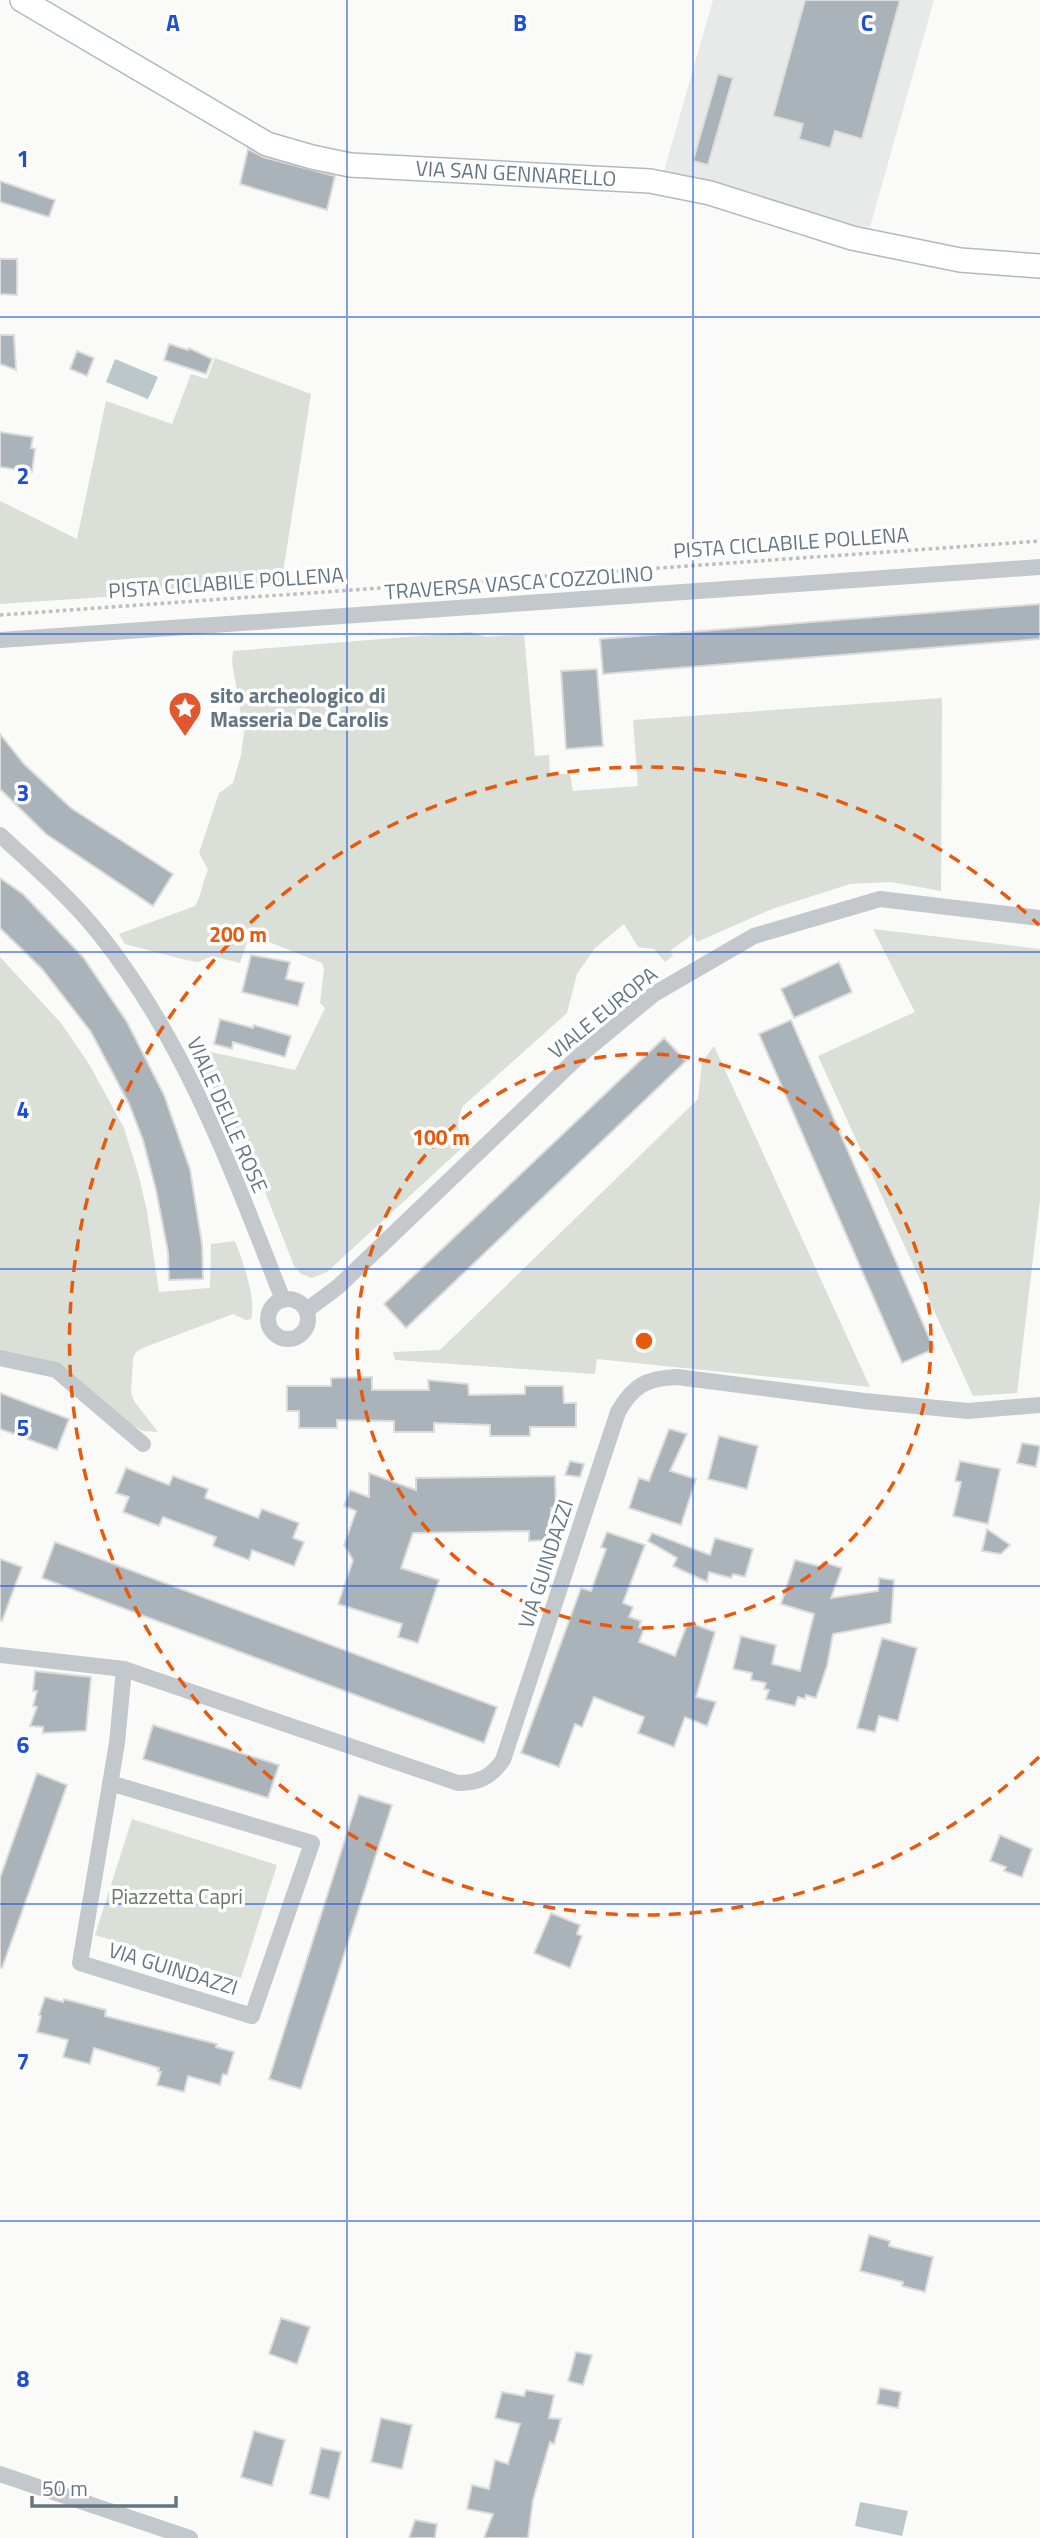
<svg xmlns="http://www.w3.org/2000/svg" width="1040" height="2538" font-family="'Titillium Web',sans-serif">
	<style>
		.built { fill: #e8e9e9 }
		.green { fill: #dadfd7 }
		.water { fill: #bbc7cb }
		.building { fill: #aab3b9; stroke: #dcdcda; stroke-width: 2 }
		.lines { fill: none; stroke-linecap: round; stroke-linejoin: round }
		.secondary-casing { stroke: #b3babf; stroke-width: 26 }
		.path { stroke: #bbbfc2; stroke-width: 3.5; stroke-dasharray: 3.5 3.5; stroke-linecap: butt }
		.street { stroke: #c3c8cc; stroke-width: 16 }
		.secondary { stroke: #fff; stroke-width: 23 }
		.grid { fill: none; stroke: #1d4ed8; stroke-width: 2; stroke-opacity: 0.55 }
		.ring { fill: none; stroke: #e8590c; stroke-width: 3.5; stroke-dasharray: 12 9 }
		.labels { text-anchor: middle; stroke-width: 7; stroke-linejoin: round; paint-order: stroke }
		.street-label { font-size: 21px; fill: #657683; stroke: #fff }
		.poi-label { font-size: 21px; font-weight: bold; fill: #657683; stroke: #fff; text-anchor: start }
		.park-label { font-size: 21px; fill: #687a64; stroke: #fff }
		.grid-label { font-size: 23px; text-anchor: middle; font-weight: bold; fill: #1d4ed8; stroke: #fff; stroke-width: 7; stroke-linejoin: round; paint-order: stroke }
		.centre { fill: #e8590c; stroke: #fff; stroke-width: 3.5 }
		.ring-label { font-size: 21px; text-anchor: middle; font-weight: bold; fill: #e8590c; stroke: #fff; stroke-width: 7; stroke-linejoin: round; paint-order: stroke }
	</style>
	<rect width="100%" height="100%" fill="#fafaf8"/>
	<path class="built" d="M 713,0 L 934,0 L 870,227 L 857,226 L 698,178 L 687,183 L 662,178 Z"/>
	<path class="green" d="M 215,358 L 311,394 L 281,585 L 0,604 L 0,501 L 77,539 L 106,401 L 172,424 L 191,374 L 207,379 Z
		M 470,632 L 486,637 L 524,634 L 535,756 L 549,755 L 550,774 L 570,774 L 573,791 L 638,786 L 633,720 L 942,698 L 941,891 L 891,882 L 850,884 L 772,909 L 697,942 L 693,934 L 670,951 L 673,956 L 665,962 L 654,949 L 638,947 L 624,924 L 595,948 L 577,974 L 567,1013 L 463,1106 C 456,1121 457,1131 464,1146 L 327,1272 L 312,1278 L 301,1274 L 294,1266 L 251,1156 L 191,1048 L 295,1070 L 325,1008 L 320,1003 L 324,969 L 322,963 L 264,940 L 247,942 L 240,963 L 212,956 L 198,962 L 186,960 L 125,944 L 119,934 L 195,906 C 202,895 202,882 208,870 L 199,853 L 219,793 L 233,783 L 241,755 L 244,733 L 232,662 L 233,651 Z
		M 873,929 L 1040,949 L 1040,1200 L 1017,1393 L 973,1396 L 818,1056 L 915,1012 Z
		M 0,957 L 61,1023 L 89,1064 L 124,1128 L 138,1173 L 147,1211 L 159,1292 L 210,1288 L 211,1244 L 235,1241 C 242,1259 257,1300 251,1319 L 246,1320 L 233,1314 L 145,1347 L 136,1352 L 133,1358 L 131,1392 L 134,1401 L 158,1432 L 143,1431 L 134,1426 L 66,1368 L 0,1353 Z
		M 714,1046 L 870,1387 L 597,1359 L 595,1374 L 395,1360 L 393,1352 L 440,1350 L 698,1099 L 702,1062 Z
		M 132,1819 L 277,1865 L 240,1981 L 95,1935 Z"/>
	<path class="water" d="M 115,359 L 158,377 L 148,399 L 106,382 Z
		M 860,2502 L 908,2511 L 902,2536 L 855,2526 Z"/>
	<path class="building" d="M 805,0 L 900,0 L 862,139 L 835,131 L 830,148 L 799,139 L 803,124 L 773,116 Z
		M 718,74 L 733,78 L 708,165 L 693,161 Z
		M 248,149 L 263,157 L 335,176 L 327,210 L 240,184 Z
		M 0,181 L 55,200 L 49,217 L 0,202 Z
		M 0,259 L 17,259 L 17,295 L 0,294 Z
		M 0,335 L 14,335 L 16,370 L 0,364 Z
		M 169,344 L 188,350 L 189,348 L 212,359 L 206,374 L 164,360 Z
		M 77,351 L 94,358 L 87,376 L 70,369 Z
		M 0,432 L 33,437 L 31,448 L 35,449 L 32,472 L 0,467 Z
		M 1040,604 L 1040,639 L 603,674 L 600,639 Z
		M 597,669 L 603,746 L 566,749 L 561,671 Z
		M 0,734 L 24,764 L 71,808 L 173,874 L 153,906 L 46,834 L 0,789 Z
		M 0,878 L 23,894 L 83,957 L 127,1022 L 164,1095 L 190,1169 L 202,1244 L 203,1279 L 169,1280 L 168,1252 L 156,1190 L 143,1140 L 129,1104 L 91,1032 L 42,969 L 0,928 Z
		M 251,955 L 290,962 L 286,979 L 304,983 L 298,1006 L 242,992 Z
		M 839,962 L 852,992 L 794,1018 L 781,989 Z
		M 220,1019 L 253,1028 L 254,1025 L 291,1036 L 285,1057 L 233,1042 L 232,1049 L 214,1044 Z
		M 791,1020 L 934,1349 L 902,1363 L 759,1034 Z
		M 664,1038 L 686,1061 L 406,1328 L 384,1304 Z
		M 372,1377 L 372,1390 L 429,1390 L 428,1380 L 468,1384 L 469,1395 L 525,1394 L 525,1386 L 563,1386 L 564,1403 L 576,1403 L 576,1427 L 530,1427 L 530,1436 L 490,1436 L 490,1425 L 434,1423 L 434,1432 L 394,1432 L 394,1421 L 337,1420 L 337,1428 L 299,1428 L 299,1411 L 287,1411 L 287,1386 L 331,1386 L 331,1378 Z
		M 0,1393 L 69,1419 L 57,1450 L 0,1429 Z
		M 669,1429 L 687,1434 L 670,1471 L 696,1479 L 681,1525 L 629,1508 L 639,1478 L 649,1481 Z
		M 719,1436 L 758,1446 L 747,1489 L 708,1479 Z
		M 1022,1443 L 1040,1446 L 1036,1467 L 1017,1463 Z
		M 570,1461 L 584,1464 L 580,1477 L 565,1475 Z
		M 960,1461 L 1000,1469 L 988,1524 L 953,1516 L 961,1482 L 955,1481 Z
		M 126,1468 L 169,1485 L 173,1476 L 208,1489 L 205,1498 L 258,1518 L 262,1509 L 299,1523 L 293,1538 L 304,1542 L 294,1566 L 252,1550 L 249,1560 L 213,1546 L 216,1537 L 163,1517 L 159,1526 L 123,1512 L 129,1497 L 116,1493 Z
		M 369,1473 L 416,1490 L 416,1478 L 555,1476 L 556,1507 L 551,1508 L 551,1540 L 529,1541 L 529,1531 L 413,1533 L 401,1568 L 439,1580 L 418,1643 L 398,1637 L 402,1624 L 338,1604 L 353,1560 L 344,1545 L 356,1511 L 344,1506 L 350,1490 L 369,1497 Z
		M 987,1529 L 1010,1545 L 1001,1554 L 982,1551 Z
		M 607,1532 L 645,1545 L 623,1603 L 633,1607 L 629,1617 L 641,1621 L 639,1627 L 644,1629 L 639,1642 L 675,1656 L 688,1622 L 715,1632 L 696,1697 L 716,1702 L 707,1726 L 685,1717 L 674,1747 L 638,1733 L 644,1717 L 594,1697 L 582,1727 L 575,1724 L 559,1767 L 521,1753 L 581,1588 L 591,1591 L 606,1549 L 601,1547 Z
		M 652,1533 L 710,1555 L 715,1538 L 753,1549 L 745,1577 L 733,1574 L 731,1578 L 709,1572 L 707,1582 L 673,1566 L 677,1558 L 648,1541 Z
		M 55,1542 L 497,1707 L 484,1743 L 42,1578 Z
		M 0,1559 L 22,1567 L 2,1621 L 0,1620 Z
		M 795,1560 L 822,1567 L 823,1562 L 842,1568 L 831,1598 L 878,1591 L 879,1578 L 894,1580 L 891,1623 L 833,1634 L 827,1666 L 816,1698 L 806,1695 L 805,1699 L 798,1697 L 795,1706 L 766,1699 L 769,1690 L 764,1689 L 766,1683 L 751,1680 L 752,1673 L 733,1669 L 741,1636 L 776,1645 L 772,1664 L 800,1671 L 814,1614 L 781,1604 Z
		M 882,1638 L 917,1648 L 898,1721 L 879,1716 L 875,1732 L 857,1728 Z
		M 35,1671 L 91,1677 L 86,1731 L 43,1733 L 43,1727 L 30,1726 L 37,1707 L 33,1706 L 37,1691 L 33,1691 Z
		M 153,1725 L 279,1765 L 268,1798 L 143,1759 Z
		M 37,1773 L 67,1785 L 2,1968 L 0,1967 L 0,1878 Z
		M 359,1795 L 392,1805 L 301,2089 L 269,2079 Z
		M 1000,1835 L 1032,1849 L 1022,1877 L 1004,1871 L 1006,1867 L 990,1861 Z
		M 551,1913 L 580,1925 L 577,1934 L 582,1936 L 570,1968 L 534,1953 Z
		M 45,1997 L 63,2002 L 64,1999 L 106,2010 L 105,2016 L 217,2044 L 216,2047 L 234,2052 L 227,2075 L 223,2074 L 220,2085 L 188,2076 L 184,2092 L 157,2085 L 161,2072 L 158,2071 L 159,2068 L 94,2048 L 90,2064 L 63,2057 L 68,2040 L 37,2032 L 41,2016 L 39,2015 Z
		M 869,2235 L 890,2241 L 889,2246 L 933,2257 L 925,2292 L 902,2286 L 903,2282 L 860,2271 Z
		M 281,2318 L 310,2327 L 297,2364 L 269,2354 Z
		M 576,2352 L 592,2355 L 583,2385 L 568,2381 Z
		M 880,2388 L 901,2392 L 898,2408 L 877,2404 Z
		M 526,2390 L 554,2395 L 549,2418 L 561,2419 L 554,2444 L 550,2442 L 533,2500 L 528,2538 L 484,2538 L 493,2514 L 467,2509 L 472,2485 L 489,2489 L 495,2460 L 508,2464 L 520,2424 L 495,2418 L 502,2392 L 524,2396 Z
		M 381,2418 L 412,2425 L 402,2469 L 371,2462 Z
		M 254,2431 L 285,2440 L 272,2486 L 241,2477 Z
		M 321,2448 L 341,2452 L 329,2499 L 310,2494 Z
		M 415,2520 L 437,2524 L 435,2538 L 409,2538 Z"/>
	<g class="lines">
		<defs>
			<g id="secondary">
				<path id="s1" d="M 22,0 L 267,144 L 312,157 L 350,165 L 650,181 L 710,193 L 852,238 L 960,260 L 1040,266"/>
			</g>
		</defs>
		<use href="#secondary" class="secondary-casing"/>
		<path class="path" d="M 0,615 L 1040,541"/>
		<path class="street" d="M 0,640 L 1040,567
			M 0,835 C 35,867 72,899 101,936 C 187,1045 233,1173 283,1300
			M268 1319a20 20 0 1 1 40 0a20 20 0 1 1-40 0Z
			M 307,1310 L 339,1286 L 578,1057 L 654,994 L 754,936 L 880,899 L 1040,918
			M 0,1358 L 56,1370 L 143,1444
			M 0,1655 L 124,1669 L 458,1783 C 479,1783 491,1777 503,1760 L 618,1412 C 633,1386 646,1378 677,1377 L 864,1401 L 968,1411 L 1040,1405
			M 110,1783 L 312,1843 L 252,2016 L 80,1963 L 117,1743 L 124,1669
			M 0,2474 L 190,2538"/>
		<use href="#secondary" class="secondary"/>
	</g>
	<path class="grid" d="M 347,0 L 347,2538M 693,0 L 693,2538M 0,317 L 1040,317M 0,634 L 1040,634M 0,952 L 1040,952M 0,1269 L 1040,1269M 0,1586 L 1040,1586M 0,1904 L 1040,1904M 0,2221 L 1040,2221"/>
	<g class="ring">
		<circle cx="644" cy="1341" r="287"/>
		<path d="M1039 1757A574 574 0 1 1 1039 925"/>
	</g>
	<defs>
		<symbol id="sight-pin" viewBox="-11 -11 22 30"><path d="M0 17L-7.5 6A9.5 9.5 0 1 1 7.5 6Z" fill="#e4572e" stroke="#fff"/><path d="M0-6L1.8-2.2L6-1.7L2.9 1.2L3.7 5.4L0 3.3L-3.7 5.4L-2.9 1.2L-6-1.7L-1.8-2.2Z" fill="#fff"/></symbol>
	</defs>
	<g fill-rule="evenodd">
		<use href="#sight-pin" x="166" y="689" width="38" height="52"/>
	</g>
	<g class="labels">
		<g class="street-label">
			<text dy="7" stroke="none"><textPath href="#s1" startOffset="536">VIA SAN GENNARELLO</textPath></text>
			<text transform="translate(791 543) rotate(-4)" y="7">PISTA CICLABILE POLLENA</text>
			<text transform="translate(226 583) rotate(-4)" y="7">PISTA CICLABILE POLLENA</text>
			<text transform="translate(519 583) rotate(-4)" y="7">TRAVERSA VASCA COZZOLINO</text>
			<text transform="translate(603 1013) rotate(-39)" y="7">VIALE EUROPA</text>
			<text transform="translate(227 1115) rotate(66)" y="7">VIALE DELLE ROSE</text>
			<text transform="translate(546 1564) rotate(-72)" y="7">VIA GUINDAZZI</text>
			<text transform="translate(173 1969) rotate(17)" y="7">VIA GUINDAZZI</text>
		</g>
		<g class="poi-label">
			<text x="210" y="703">sito archeologico di<tspan x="210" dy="24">Masseria De Carolis</tspan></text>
		</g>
		<g class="park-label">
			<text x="177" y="1904">Piazzetta Capri</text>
		</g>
	</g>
	<g class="grid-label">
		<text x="173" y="31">A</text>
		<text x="520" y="31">B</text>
		<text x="867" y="31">C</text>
		<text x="23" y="167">1</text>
		<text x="23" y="484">2</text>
		<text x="23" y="801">3</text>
		<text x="23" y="1118">4</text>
		<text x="23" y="1436">5</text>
		<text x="23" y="1753">6</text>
		<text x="23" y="2070">7</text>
		<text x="23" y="2387">8</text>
	</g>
	<circle cx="644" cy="1341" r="10" class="centre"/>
	<g class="ring-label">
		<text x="238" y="942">200 m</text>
		<text x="441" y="1145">100 m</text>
	</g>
	<path d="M32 2496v10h144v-10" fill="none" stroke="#657683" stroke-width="3.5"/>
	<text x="42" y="2496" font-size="21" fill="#657683" stroke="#ffffff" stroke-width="5" paint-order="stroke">50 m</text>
</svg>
